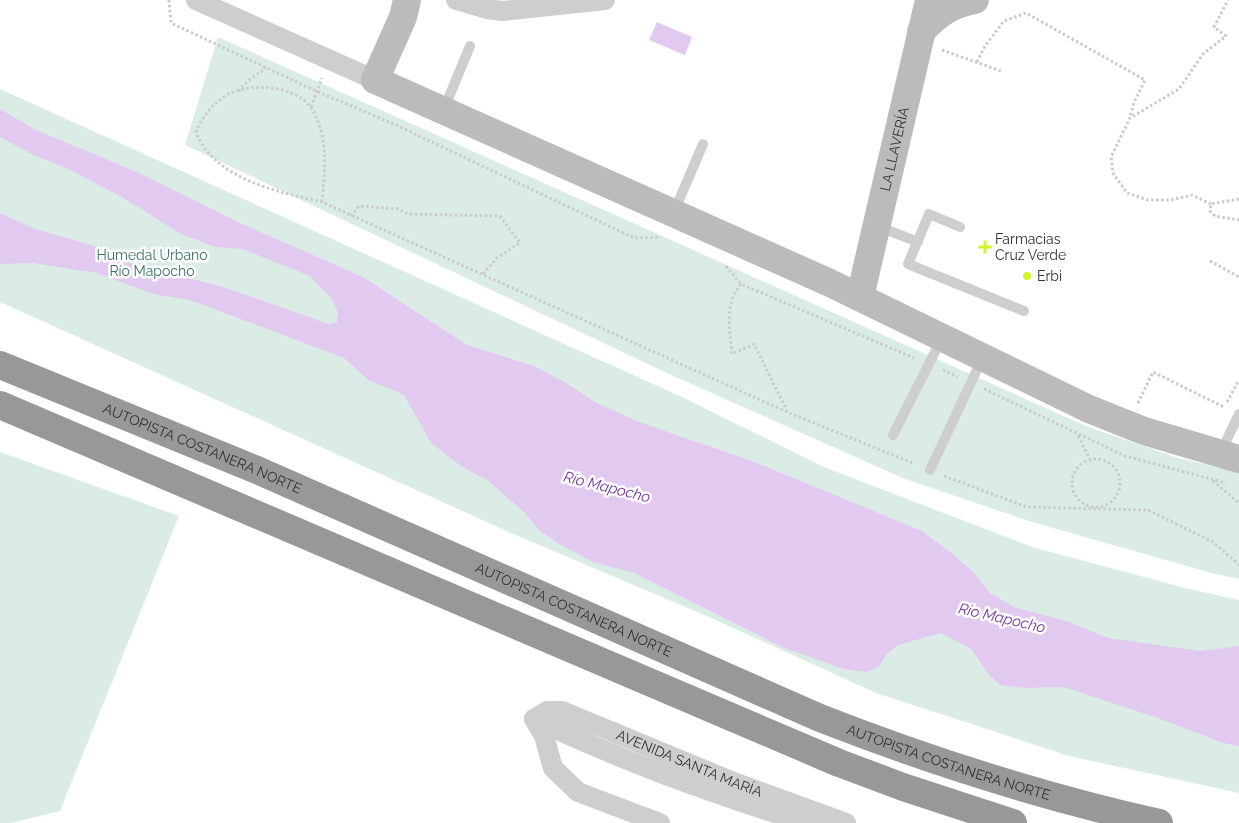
<svg xmlns="http://www.w3.org/2000/svg" width="1239" height="823" font-family="Raleway,sans-serif">
	<style>
		.green { fill: #dbece7 }
		.water { fill: #e2c9f0 }
		.lines { fill: none; stroke-linecap: round; stroke-linejoin: round }
		.path { stroke: #cbcbcb; stroke-width: 3; stroke-dasharray: 2.5 2.5; stroke-linecap: butt }
		.lane { stroke: #cecece; stroke-width: 10 }
		.street { stroke: #cecece; stroke-width: 20 }
		.secondary { stroke: #bbb; stroke-width: 28 }
		.highway { stroke: #989898; stroke-width: 28 }
		.poi-dot { fill: #d0f526; stroke: #fff; stroke-width: 2 }
		.labels { text-anchor: middle; stroke-width: 5; stroke-linejoin: round; paint-order: stroke }
		.street-label { font-size: 14px; fill: #313131; stroke: #fff }
		.poi-label { font-size: 14px; fill: #313131; stroke: #fff; text-anchor: start }
		.park-label { font-size: 14px; fill: #397265; stroke: #fff }
		.water-label { font-size: 15px; font-style: italic; fill: #77369c; stroke: #fff }
	</style>
	<rect width="100%" height="100%" fill="#fff"/>
	<path class="green" d="M 218,37 L 1086,426 L 1178,458 L 1239,472 L 1239,579 L 1215,574 L 1032,522 L 905,479 L 669,374 L 185,145 Z
		M 0,89 L 682,397 L 824,467 L 1032,547 L 1189,589 L 1239,600 L 1239,793 L 1069,756 L 876,693 L 709,617 L 511,533 L 0,302 Z
		M 0,452 L 179,516 L 60,811 L 11,823 L 0,823 Z"/>
	<path class="water" d="M 657,22 L 692,37 L 685,55 L 649,40 Z
		M 0,109 L 34,129 L 137,172 L 240,223 L 363,277 L 467,345 L 534,366 L 568,384 L 595,402 L 639,422 L 752,461 L 922,531 L 955,556 L 973,572 L 990,593 L 1014,607 L 1066,621 L 1108,638 L 1200,651 L 1239,646 L 1239,746 L 1223,743 L 1158,718 L 1064,687 L 1024,688 L 1000,685 L 989,675 L 971,649 L 941,633 L 898,645 L 887,654 L 879,666 L 867,672 L 844,669 L 782,647 L 634,573 L 593,562 L 559,544 L 539,530 L 524,512 L 487,480 L 461,466 L 431,443 L 404,395 L 368,380 L 344,358 L 190,300 L 153,294 L 97,273 L 33,263 L 0,264 L 0,213 L 35,229 L 91,245 L 134,264 L 223,287 L 329,324 L 337,322 L 338,313 L 332,299 L 310,276 L 242,249 L 215,247 L 181,234 L 120,196 L 66,168 L 33,155 L 0,137 Z"/>
	<g class="lines">
		<path class="path" d="M 169,0 L 171,23 L 316,91 L 396,125 L 634,238 L 661,237
			M 942,50 L 1001,71
			M 977,62 L 985,46 L 1004,21 L 1026,13 L 1145,80 L 1134,102 L 1130,117
			M 238,91 L 249,80 L 266,68
			M 311,107 L 322,78
			M 1239,199 L 1211,204 L 1210,211 L 1215,216 L 1239,220
			M 322,202 C 325,169 329,139 312,109 C 297,85 249,82 227,95 C 212,104 203,116 196,132 C 214,179 278,192 322,202 L 787,412 L 915,464
			M 1211,204 L 1192,195 L 1171,200 L 1148,200 L 1127,193 L 1113,173 L 1111,157 L 1130,118 L 1179,89 L 1203,54 L 1226,36 L 1214,27 L 1228,0
			M 351,216 L 359,206 L 399,209 L 408,214 L 500,216 L 520,243 L 497,258 L 483,274
			M 1210,261 L 1239,277
			M 726,266 L 741,284 L 914,358
			M 741,284 C 724,304 730,330 732,354 L 754,344 L 787,411
			M 943,370 L 958,377
			M 984,389 L 1125,456 L 1226,483
			M 1227,402 L 1239,380
			M 1138,403 L 1153,372 L 1224,407
			M 1078,436 L 1090,459
			M1072 483a24 24 0 1 1 48 0a24 24 0 1 1-48 0Z
			M 944,476 L 1027,507 L 1148,510 L 1213,542 L 1239,565
			M 1213,481 L 1239,503"/>
		<path class="lane" d="M 444,109 L 470,46
			M 674,212 L 703,144
			M 877,226 L 918,242
			M 960,227 L 929,214 L 908,264 L 1024,311
			M 893,435 L 942,338
			M 1220,454 L 1239,414
			M 930,470 L 982,359"/>
		<g class="street">
			<path d="M 196,0 L 375,80"/>
			<path d="M 456,0 L 487,9 L 503,11 L 605,0"/>
			<path id="s1" d="M 534,719 L 547,711 L 562,711 L 736,783 L 846,823"/>
			<path d="M 534,719 C 624,762 711,793 806,823"/>
			<path d="M 534,719 L 544,736 L 553,768 L 578,792 L 660,823"/>
		</g>
		<g class="secondary">
			<path d="M 407,0 L 403,17 L 375,80 L 830,283 L 1089,409 L 1144,431 L 1239,459"/>
			<path d="M 921,32 C 937,14 952,4 975,0"/>
			<path id="s2" d="M 860,297 L 929,0"/>
		</g>
		<g class="highway">
			<path id="s3" d="M 0,365 L 257,470 L 820,718 C 930,761 1044,797 1159,823"/>
			<path d="M 0,405 L 839,763 L 903,787 L 1013,823"/>
		</g>
	</g>
	<g class="poi-dot">
		<path d="M982.5 239.5h5v5h5v5h-5v5h-5v-5h-5v-5h5z"/>
		<circle cx="1027" cy="276" r="5"/>
	</g>
	<g class="labels">
		<g class="street-label">
			<text dy="5" stroke="none"><textPath href="#s2" startOffset="152">LA LLAVERÍA</textPath></text>
			<text dy="5" stroke="none"><textPath href="#s3" startOffset="219">AUTOPISTA COSTANERA NORTE</textPath></text>
			<text dy="5" stroke="none"><textPath href="#s3" startOffset="624">AUTOPISTA COSTANERA NORTE</textPath></text>
			<text dy="5" stroke="none"><textPath href="#s3" startOffset="1029">AUTOPISTA COSTANERA NORTE</textPath></text>
			<text dy="5" stroke="none"><textPath href="#s1" startOffset="168">AVENIDA SANTA MARÍA</textPath></text>
		</g>
		<g class="poi-label">
			<text x="995" y="244">Farmacias<tspan x="995" dy="16">Cruz Verde</tspan></text>
			<text x="1037" y="281">Erbi</text>
		</g>
		<g class="park-label">
			<text x="152" y="260">Humedal Urbano<tspan x="152" dy="16">Río Mapocho</tspan></text>
		</g>
		<g class="water-label">
			<text transform="translate(607 487) rotate(14)" y="5">Río Mapocho</text>
			<text transform="translate(1002 618) rotate(13)" y="5">Río Mapocho</text>
		</g>
	</g>
</svg>
